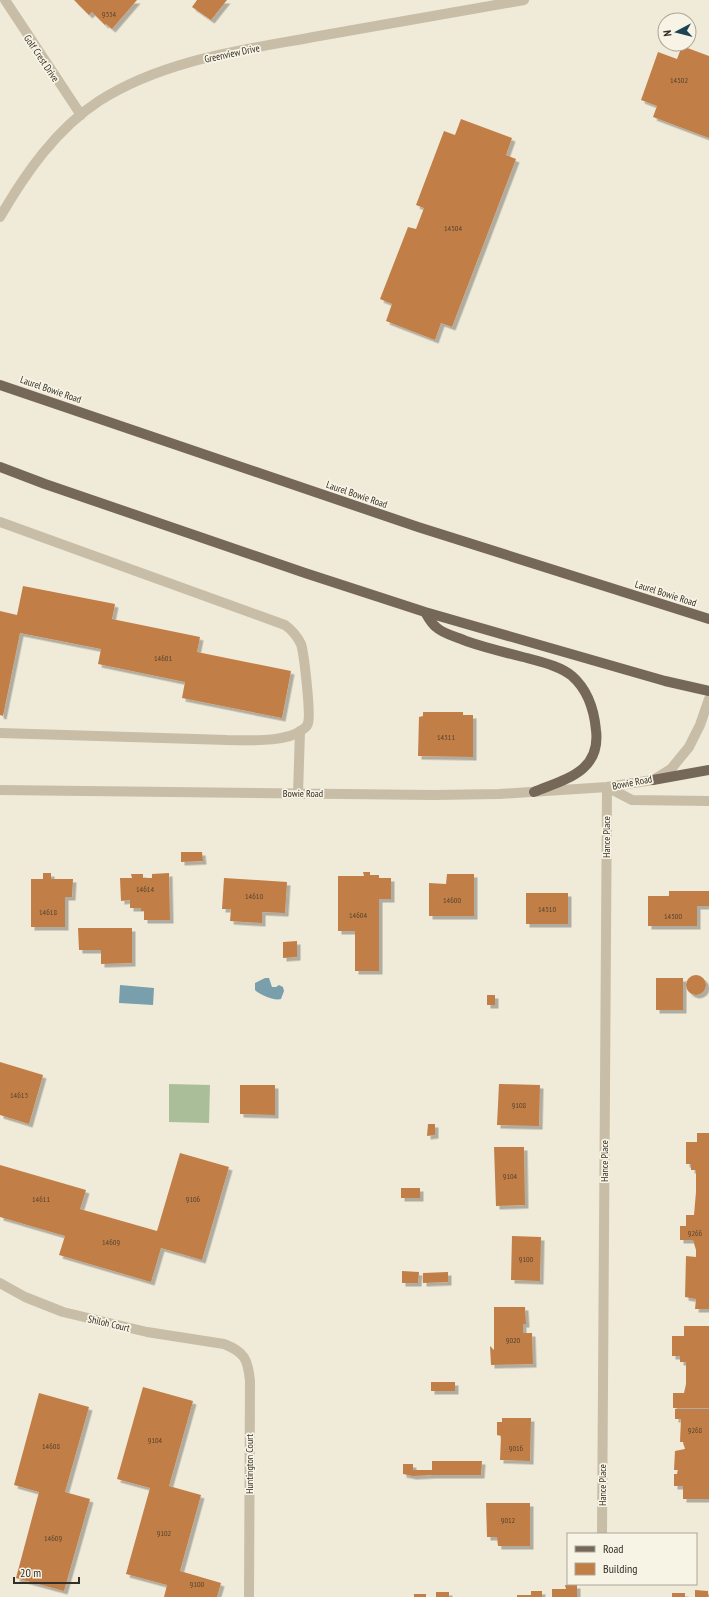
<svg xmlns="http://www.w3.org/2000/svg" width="709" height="1597" font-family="'PT Sans Narrow',sans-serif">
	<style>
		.green { fill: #aabe9a }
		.water { fill: #799fac }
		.building { fill: #c17f46; filter: url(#shadow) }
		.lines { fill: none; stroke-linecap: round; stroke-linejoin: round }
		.minor { stroke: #c8bda6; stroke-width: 10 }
		.major { stroke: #756858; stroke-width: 10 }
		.labels { text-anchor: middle; stroke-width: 3.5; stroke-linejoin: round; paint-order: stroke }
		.number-label { font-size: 8px; fill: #57422e }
		.street-label { font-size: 10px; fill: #342e26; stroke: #f8f4e5 }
	</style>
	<defs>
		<filter id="shadow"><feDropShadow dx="3.5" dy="3.5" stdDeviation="0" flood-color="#0004"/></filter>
	</defs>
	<rect width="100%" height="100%" fill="#f0ead9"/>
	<path class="green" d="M 169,1084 L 210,1085 L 209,1123 L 169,1122 Z"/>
	<path class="water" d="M 265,978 L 269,978 L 272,987 L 276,987 L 279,985 L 283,987 L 284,991 L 281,999 C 274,1001 260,995 255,990 L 255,983 Z
		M 120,985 L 154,988 L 153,1005 L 119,1003 Z"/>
	<path class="building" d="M 74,0 L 137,0 L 112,29 L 106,24 L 105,25 L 92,12 L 89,15 Z
		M 197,0 L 227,0 L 211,20 L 192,7 Z
		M 682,46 L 709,56 L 709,138 L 653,117 L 657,106 L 641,100 L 658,52 L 677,59 Z
		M 461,119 L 512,138 L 506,155 L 516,159 L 452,327 L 441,323 L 435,340 L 386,321 L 392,304 L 380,299 L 408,227 L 416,229 L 424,208 L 416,205 L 444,131 L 455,135 Z
		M 23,586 L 115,604 L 112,619 L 200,637 L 197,652 L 291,671 L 282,718 L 182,698 L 185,682 L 98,664 L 101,649 L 20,633 L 3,716 L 0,715 L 0,611 L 17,615 Z
		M 423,712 L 463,712 L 463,715 L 473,715 L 473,757 L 418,756 L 419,717 L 423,716 Z
		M 181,852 L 202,852 L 203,861 L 181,862 Z
		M 363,872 L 370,872 L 370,875 L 379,875 L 379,878 L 391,878 L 391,899 L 379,899 L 379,971 L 355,971 L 355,931 L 338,931 L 338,876 L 364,876 Z
		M 43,873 L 51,873 L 51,879 L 73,879 L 72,897 L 65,897 L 65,927 L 31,927 L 31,879 L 43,879 Z
		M 169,873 L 170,920 L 144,920 L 144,911 L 141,911 L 141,908 L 130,908 L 130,900 L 121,901 L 120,878 L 132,878 L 131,874 L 143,874 L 143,878 L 152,878 L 152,874 Z
		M 447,874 L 474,874 L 474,916 L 429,916 L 429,883 L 446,884 Z
		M 224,878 L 287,882 L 285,913 L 262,912 L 262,923 L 230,921 L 231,909 L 222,909 Z
		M 669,891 L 709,891 L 709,906 L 697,906 L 697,926 L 648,926 L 648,896 L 669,896 Z
		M 526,893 L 568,893 L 568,924 L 526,924 Z
		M 78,928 L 132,928 L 132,963 L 101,964 L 101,950 L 79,950 Z
		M 297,941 L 297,957 L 283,958 L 283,942 Z
		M686 985a10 10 0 1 1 20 0a10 10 0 1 1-20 0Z
		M 656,978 L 683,978 L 683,1010 L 656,1010 Z
		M 487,995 L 495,995 L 495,1005 L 487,1005 Z
		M 0,1062 L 43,1075 L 29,1124 L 0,1115 Z
		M 499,1084 L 540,1085 L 539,1126 L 497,1125 Z
		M 240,1085 L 275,1085 L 275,1115 L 240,1114 Z
		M 428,1124 L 435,1124 L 435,1135 L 427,1136 Z
		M 697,1133 L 709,1133 L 709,1309 L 695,1309 L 696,1299 L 685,1297 L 686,1256 L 696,1257 L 696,1250 L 693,1240 L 680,1240 L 680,1226 L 686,1226 L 686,1215 L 694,1215 L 696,1192 L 696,1170 L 691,1170 L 691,1164 L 686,1164 L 686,1142 L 697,1142 Z
		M 494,1147 L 524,1147 L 525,1205 L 496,1206 Z
		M 180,1153 L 229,1167 L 202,1260 L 161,1248 L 151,1282 L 59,1255 L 65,1236 L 0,1217 L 0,1165 L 86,1190 L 80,1209 L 157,1231 Z
		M 401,1188 L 420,1188 L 420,1198 L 401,1198 Z
		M 512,1236 L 541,1237 L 540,1281 L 511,1280 Z
		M 402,1271 L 419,1272 L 418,1283 L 402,1283 Z
		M 448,1272 L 448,1282 L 423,1283 L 423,1273 Z
		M 494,1307 L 525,1307 L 526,1324 L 523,1324 L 523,1333 L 532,1333 L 533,1364 L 491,1365 L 490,1346 L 494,1350 Z
		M 684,1326 L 709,1326 L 709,1408 L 673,1408 L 673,1393 L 684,1393 L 686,1384 L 686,1362 L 680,1362 L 680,1356 L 672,1356 L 672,1336 L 684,1336 Z
		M 431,1382 L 455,1382 L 455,1391 L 431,1391 Z
		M 143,1387 L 193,1401 L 169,1486 L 201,1495 L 180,1571 L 221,1583 L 217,1597 L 164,1597 L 167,1585 L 126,1574 L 150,1488 L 117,1479 Z
		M 39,1393 L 89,1407 L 65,1492 L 90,1499 L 64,1591 L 16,1578 L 39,1492 L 14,1485 Z
		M 675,1409 L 709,1409 L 709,1499 L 683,1499 L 683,1486 L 674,1486 L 674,1474 L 677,1474 L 678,1470 L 674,1470 L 675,1451 L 685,1449 L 683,1442 L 680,1442 L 681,1419 L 675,1419 Z
		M 502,1418 L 531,1418 L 530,1461 L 500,1460 L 501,1436 L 497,1435 L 497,1422 L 502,1422 Z
		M 432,1461 L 482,1461 L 481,1475 L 432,1475 L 413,1476 L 403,1474 L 403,1464 L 413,1464 L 413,1470 L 432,1470 Z
		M 486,1503 L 530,1503 L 530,1546 L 498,1546 L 497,1537 L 487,1537 Z
		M 565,1585 L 577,1585 L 577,1597 L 552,1597 L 552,1589 L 566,1589 Z
		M 695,1590 L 708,1591 L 708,1597 L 695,1597 Z
		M 531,1591 L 542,1591 L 542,1597 L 517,1597 L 517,1595 L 531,1595 Z
		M 436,1592 L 449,1592 L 449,1597 L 436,1597 Z
		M 672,1593 L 685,1593 L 685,1597 L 672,1597 Z
		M 414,1594 L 426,1594 L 426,1597 L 414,1597 Z"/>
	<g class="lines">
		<path class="minor" d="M 5,0 L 81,115
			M 0,217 C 25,174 56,129 99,101 C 165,59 244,50 319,36 C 387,24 456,12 524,0
			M 0,522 L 285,625 C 292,630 297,636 301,644 C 304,653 311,715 308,723 C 308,725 305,728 302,730 C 285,743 248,740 227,740 L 0,733
			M 607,787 L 632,800 L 709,801
			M 0,790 L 433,795 L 499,794 L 607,787 L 653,780 L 671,769 L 689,747 L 700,725 L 709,699
			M 298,794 L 300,731
			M 0,1283 L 25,1297 L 63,1312 L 147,1332 L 224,1344 C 245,1352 248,1360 250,1381 L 249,1597
			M 602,1534 L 607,787"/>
		<path class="major" d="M 0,385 L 418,527 L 709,619
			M 0,467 L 45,484 L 305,573 L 425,612 L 665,681 L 709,691
			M 425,612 C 428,617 431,623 436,627 C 443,634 457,637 466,641 C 486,648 507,653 527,658 C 541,662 560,666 572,676 C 588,690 594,709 596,730 C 601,772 565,779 534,792
			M 653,780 L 709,770"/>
	</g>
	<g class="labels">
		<g class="number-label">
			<text x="109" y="17">9334</text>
			<text x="679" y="83">14502</text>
			<text x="453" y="231">14504</text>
			<text x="163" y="661">14601</text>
			<text x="446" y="740">14511</text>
			<text x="145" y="892">14614</text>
			<text x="254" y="899">14610</text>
			<text x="452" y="903">14600</text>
			<text x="547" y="912">14510</text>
			<text x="48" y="915">14618</text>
			<text x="358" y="918">14604</text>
			<text x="673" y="919">14500</text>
			<text x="19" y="1098">14613</text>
			<text x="519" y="1108">9108</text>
			<text x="510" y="1179">9104</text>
			<text x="41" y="1202">14611</text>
			<text x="193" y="1202">9106</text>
			<text x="695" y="1236">9266</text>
			<text x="111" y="1245">14609</text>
			<text x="526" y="1262">9100</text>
			<text x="513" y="1343">9020</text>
			<text x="695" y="1433">9268</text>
			<text x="155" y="1443">9104</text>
			<text x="51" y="1449">14608</text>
			<text x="516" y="1451">9016</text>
			<text x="508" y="1523">9012</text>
			<text x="164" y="1536">9102</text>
			<text x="53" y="1541">14609</text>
			<text x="197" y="1587">9100</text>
		</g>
		<g class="street-label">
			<text transform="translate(232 53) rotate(-12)" y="4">Greenview Drive</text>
			<text transform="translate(42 58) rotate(56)" y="4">Golf Crest Drive</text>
			<text transform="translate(51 389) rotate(19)" y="4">Laurel Bowie Road</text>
			<text transform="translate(357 494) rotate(19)" y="4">Laurel Bowie Road</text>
			<text transform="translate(666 593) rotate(18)" y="4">Laurel Bowie Road</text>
			<text transform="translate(632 782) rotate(-11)" y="4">Bowie Road</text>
			<text x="303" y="797">Bowie Road</text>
			<text transform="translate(606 837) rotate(-90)" y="4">Hance Place</text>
			<text transform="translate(604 1161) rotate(-90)" y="4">Hance Place</text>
			<text transform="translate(109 1323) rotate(13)" y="4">Shiloh Court</text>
			<text transform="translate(249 1464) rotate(-90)" y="4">Huntington Court</text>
			<text transform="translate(602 1485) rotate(-90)" y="4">Hance Place</text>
		</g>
	</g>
	<rect x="567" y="1533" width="130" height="52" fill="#f8f4e5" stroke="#aaa599"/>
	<rect x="575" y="1546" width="20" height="6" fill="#756858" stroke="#aaa599"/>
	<text x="603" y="1553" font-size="12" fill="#342e26">Road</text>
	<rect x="575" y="1563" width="20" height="12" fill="#c17f46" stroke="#aaa599"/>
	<text x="603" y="1573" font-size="12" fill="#342e26">Building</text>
	<g transform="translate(677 32) rotate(263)"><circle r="19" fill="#f8f4e5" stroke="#aaa599"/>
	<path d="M0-3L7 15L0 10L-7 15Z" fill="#1e4453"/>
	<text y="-6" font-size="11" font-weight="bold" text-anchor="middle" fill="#342e26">N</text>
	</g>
	<path d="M14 1577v6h65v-6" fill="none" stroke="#342e26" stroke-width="2"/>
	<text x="20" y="1577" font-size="12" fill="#342e26" stroke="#f8f4e5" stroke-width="3" paint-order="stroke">20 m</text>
</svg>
